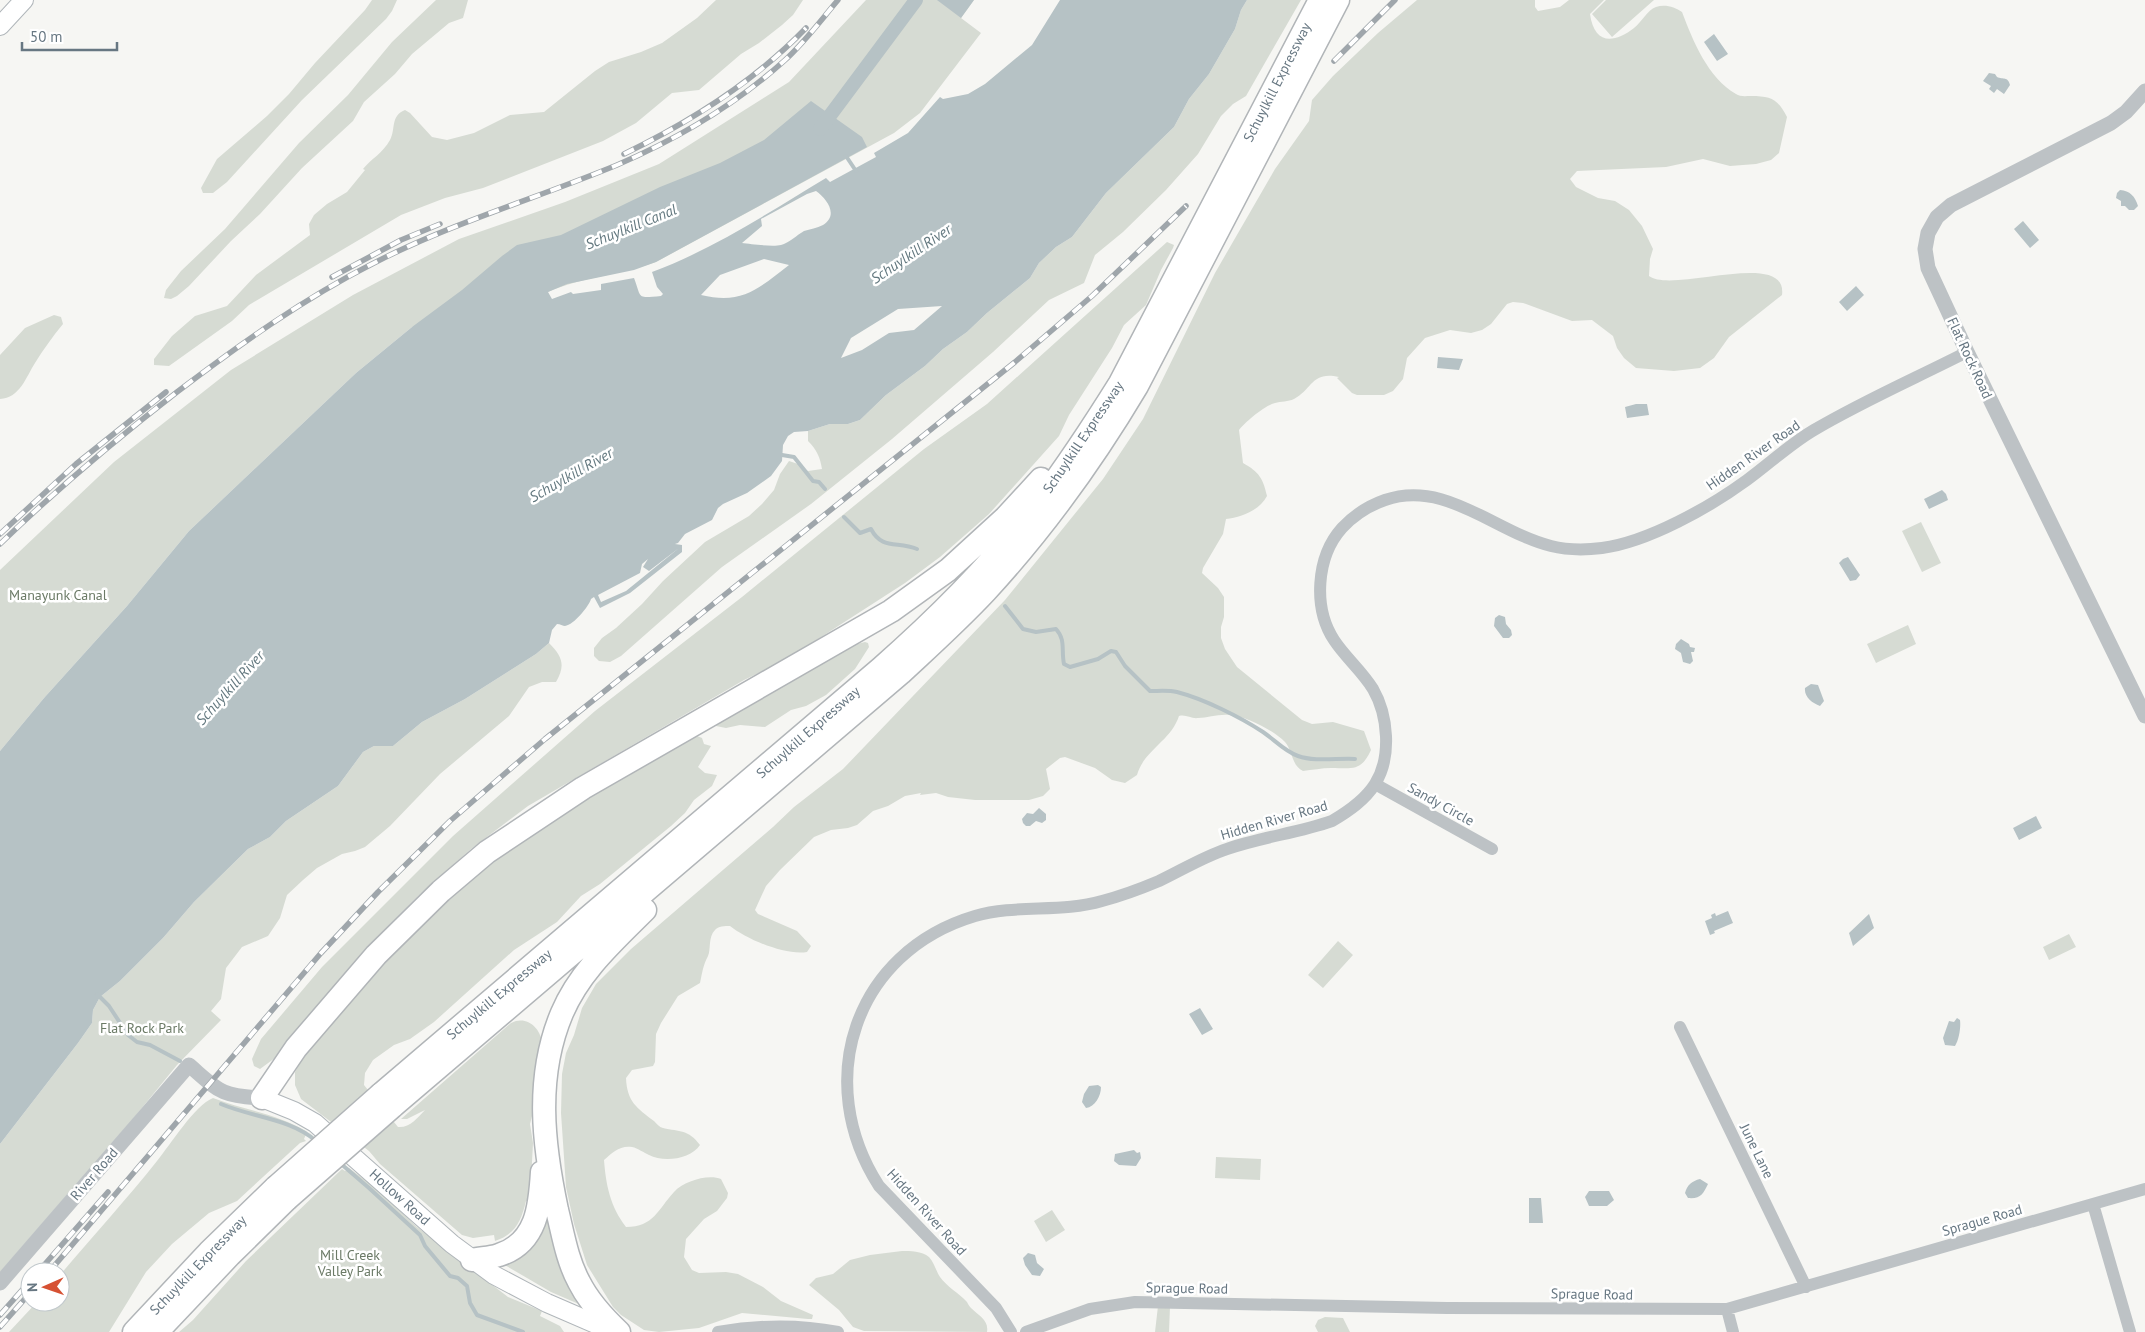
<svg xmlns="http://www.w3.org/2000/svg" width="2145" height="1332" font-family="'PT Sans',sans-serif">
	<style>
		.green { fill: #d6dbd3 }
		.water { fill: #b6c2c5; fill-rule: evenodd }
		.lines { fill: none; stroke-linecap: round; stroke-linejoin: round }
		.stream { stroke: #b6c2c5; stroke-width: 4 }
		.canal { stroke: #b6c2c5; stroke-width: 14 }
		.secondary-casing { stroke: #b0b6ba; stroke-width: 20 }
		.motorway-casing { stroke: #b1b5b8; stroke-width: 25 }
		.minor { stroke: #bdc2c5; stroke-width: 12 }
		.tertiary { stroke: #bdc2c5; stroke-width: 15 }
		.secondary { stroke: #fff; stroke-width: 18 }
		.motorway { stroke: #fff; stroke-width: 22 }
		.rail-casing { stroke: #9fa6ab; stroke-width: 5.5 }
		.rail { stroke: #fff; stroke-width: 4; stroke-dasharray: 11; stroke-linecap: butt }
		.motorway-bridge-casing { stroke: #b1b5b8; stroke-width: 25; stroke-linecap: butt }
		.motorway-bridge { stroke: #fff; stroke-width: 22 }
		.labels { text-anchor: middle; stroke-width: 5; stroke-linejoin: round; paint-order: stroke }
		.street-label { font-size: 14px; fill: #677782; stroke: #fff }
		.park-label { font-size: 14px; fill: #6b7a66; stroke: #fff }
		.water-label { font-size: 15px; font-style: italic; fill: #63787f; stroke: #fff }
	</style>
	<rect width="100%" height="100%" fill="#f6f6f3"/>
	<path class="green" d="M 372,0 L 397,0 L 392,11 L 386,19 L 302,100 L 227,182 L 213,193 L 203,193 L 201,188 L 217,159 L 267,116 L 289,94 L 315,63 L 365,10 Z
		M 436,0 L 468,0 L 463,18 L 449,23 L 412,54 L 395,74 L 364,102 L 353,121 L 302,168 L 260,214 L 231,241 L 189,286 L 177,296 L 171,299 L 164,298 L 166,290 L 181,271 L 225,229 L 299,143 L 348,95 L 392,42 Z
		M 716,0 L 803,0 L 793,15 L 782,25 L 759,43 L 741,54 L 699,90 L 672,93 L 636,123 L 603,141 L 483,188 L 445,198 L 401,215 L 249,305 L 232,321 L 169,366 L 154,365 L 154,359 L 172,336 L 195,316 L 227,306 L 256,275 L 310,235 L 309,224 L 314,215 L 327,204 L 347,192 L 365,170 L 363,169 C 371,159 383,153 390,140 C 396,129 390,116 405,110 L 410,113 L 432,137 L 447,140 L 474,133 L 510,115 L 544,112 L 595,71 L 609,62 L 641,52 L 662,43 L 697,18 Z
		M 866,0 L 974,0 L 961,18 L 981,33 L 920,113 L 894,133 L 656,262 C 620,275 582,277 548,292 L 412,327 L 356,373 L 189,531 L 127,606 L 44,698 L 0,751 L 0,570 L 114,462 L 231,370 L 353,295 L 459,239 L 565,202 L 659,164 L 789,82 Z
		M 1247,0 L 1301,0 L 1246,96 L 1233,104 L 1221,116 L 1198,154 L 1166,190 L 1123,232 L 1095,255 L 1084,283 L 1049,300 L 993,352 L 892,439 L 811,504 L 722,567 L 621,656 L 610,662 L 599,661 L 594,656 L 594,648 L 602,638 L 616,628 L 642,604 L 663,581 L 705,542 L 749,516 L 762,504 L 774,490 L 780,474 L 789,461 L 798,464 L 808,471 L 822,469 C 820,457 817,450 808,441 L 808,431 L 830,424 L 848,424 L 860,420 L 886,395 L 925,366 L 943,349 L 967,332 L 987,313 L 1030,278 L 1039,263 L 1056,247 L 1072,237 L 1106,193 L 1174,127 L 1189,99 L 1209,74 L 1235,29 L 1241,10 Z
		M 1417,0 L 1535,0 L 1535,7 L 1538,11 L 1560,7 L 1569,0 L 1604,0 L 1590,14 C 1594,43 1612,45 1634,28 C 1642,22 1647,10 1656,7 C 1665,4 1675,7 1682,12 C 1693,41 1708,78 1736,94 C 1740,97 1746,96 1751,96 C 1771,96 1778,99 1787,117 L 1779,153 L 1771,160 L 1756,164 L 1730,166 L 1703,159 L 1666,167 L 1577,171 L 1570,179 L 1576,187 L 1598,198 L 1615,201 L 1629,210 L 1642,226 L 1653,249 L 1650,259 L 1649,276 C 1672,294 1788,248 1782,295 L 1729,337 L 1714,358 L 1700,368 L 1674,371 L 1636,368 L 1624,358 L 1617,348 L 1613,336 L 1592,320 L 1572,321 L 1523,303 L 1513,302 L 1507,304 L 1491,324 L 1482,330 L 1471,333 L 1450,330 L 1425,338 L 1407,358 L 1403,379 L 1393,391 L 1384,395 L 1357,395 L 1352,393 L 1337,378 L 1339,377 C 1311,371 1313,389 1294,399 C 1288,402 1281,401 1275,403 C 1265,405 1244,423 1239,430 L 1243,463 C 1259,472 1263,478 1267,496 C 1259,511 1241,517 1226,519 L 1223,534 L 1203,568 L 1202,573 L 1218,588 L 1224,597 L 1224,617 L 1221,627 L 1221,638 L 1225,649 L 1237,667 L 1302,720 L 1312,724 L 1333,722 L 1364,731 L 1371,750 C 1361,772 1352,768 1331,768 C 1322,768 1312,770 1303,771 C 1291,765 1293,751 1285,742 C 1273,730 1246,716 1229,715 C 1218,714 1208,718 1198,718 C 1191,719 1186,714 1179,716 C 1171,741 1144,750 1137,775 L 1125,783 L 1112,780 L 1095,768 L 1065,757 L 1060,758 L 1046,769 L 1050,789 L 1043,796 L 1029,800 L 975,800 L 948,797 L 936,793 L 920,795 L 921,793 L 905,796 L 888,806 L 873,811 L 857,825 L 848,828 L 831,830 L 814,837 L 780,870 L 766,886 L 755,910 L 758,914 L 797,931 L 811,946 L 807,952 C 786,956 746,939 730,926 C 725,926 718,926 715,930 C 708,937 711,949 708,956 C 703,965 702,974 700,983 L 678,996 L 661,1023 L 656,1034 L 655,1062 L 653,1066 L 632,1070 L 626,1078 C 627,1102 637,1108 654,1121 C 657,1124 659,1127 663,1128 C 680,1132 688,1129 700,1145 C 691,1159 664,1163 649,1155 C 644,1153 638,1148 632,1147 C 620,1145 612,1153 604,1160 C 606,1185 610,1206 626,1227 C 654,1227 658,1209 674,1192 C 684,1181 708,1174 721,1179 L 728,1193 L 727,1198 L 717,1211 L 704,1219 L 686,1239 L 684,1257 L 692,1270 L 699,1273 L 726,1272 L 738,1274 L 763,1287 L 781,1301 L 813,1315 L 812,1319 L 808,1319 L 742,1313 L 699,1328 L 659,1332 L 644,1330 L 621,1315 L 613,1307 L 587,1265 L 574,1224 L 566,1187 L 561,1113 L 562,1074 L 566,1053 L 574,1035 L 582,1008 L 596,984 L 631,949 L 773,827 L 794,807 L 843,769 L 1005,600 L 1103,479 L 1143,419 L 1215,273 L 1275,169 L 1309,121 L 1312,100 L 1333,76 L 1378,33 Z
		M 1606,0 L 1654,0 L 1612,37 L 1592,14 Z
		M 1167,242 L 1174,245 L 1173,248 L 1161,270 L 1146,305 L 1124,325 L 1112,348 L 1069,415 L 1059,436 L 989,514 L 940,557 L 905,583 L 787,659 L 744,680 L 528,806 L 471,849 L 418,896 L 366,948 L 275,1058 L 260,1069 L 254,1066 L 252,1059 L 261,1039 L 322,967 L 453,836 L 595,711 L 742,597 L 924,449 L 987,404 Z
		M 54,315 L 61,317 L 63,324 C 53,336 43,350 35,363 C 26,377 20,398 0,399 L 0,355 L 25,328 Z
		M 1921,522 L 1941,563 L 1922,572 L 1902,531 Z
		M 1908,625 L 1916,644 L 1876,663 L 1867,644 Z
		M 865,642 L 868,643 L 869,647 L 855,669 L 826,695 L 806,706 L 791,710 L 765,727 L 740,725 L 726,728 L 716,726 L 717,722 L 830,659 L 857,644 Z
		M 549,643 C 562,656 566,665 556,682 L 542,682 L 529,687 L 509,716 L 440,774 L 390,826 L 365,847 L 355,851 L 342,854 L 317,868 L 303,880 L 287,895 L 280,918 L 268,936 L 242,947 L 226,968 L 221,999 L 211,1011 L 221,1020 L 177,1065 L 132,1120 L 0,1272 L 0,1144 L 78,1043 L 92,1023 L 93,1010 L 100,997 L 120,981 L 163,938 L 194,902 L 248,849 L 270,837 L 286,821 L 338,786 L 363,752 L 374,746 L 393,746 L 422,722 L 465,699 L 536,654 Z
		M 697,736 L 702,738 L 704,744 L 711,746 L 698,767 L 705,773 L 717,775 L 712,786 L 694,800 L 685,813 L 671,826 L 600,884 L 581,896 L 557,922 L 514,950 L 434,1022 L 410,1039 L 394,1045 L 373,1060 L 365,1073 L 364,1085 L 398,1127 C 410,1128 417,1118 425,1110 L 407,1119 L 401,1119 L 511,1023 C 526,1015 540,1027 542,1042 L 533,1112 L 530,1124 L 533,1143 L 530,1200 L 526,1201 C 521,1221 516,1234 495,1241 L 494,1235 L 473,1238 L 462,1235 L 380,1164 L 369,1151 L 301,1099 L 295,1085 L 295,1072 L 302,1059 L 373,973 L 447,900 L 522,838 L 644,763 Z
		M 2069,934 L 2076,947 L 2049,960 L 2043,947 Z
		M 1338,941 L 1353,955 L 1323,988 L 1308,975 Z
		M 213,1098 C 244,1110 278,1114 307,1132 L 304,1139 L 306,1141 L 300,1143 L 237,1201 L 209,1213 L 172,1244 L 146,1272 L 109,1332 L 9,1332 L 37,1302 L 60,1302 L 60,1275 C 92,1237 126,1200 157,1161 C 170,1145 195,1105 213,1098 Z
		M 1216,1157 L 1261,1159 L 1260,1180 L 1215,1178 Z
		M 349,1168 L 376,1188 L 417,1227 L 508,1297 L 542,1311 L 540,1316 L 560,1326 L 564,1332 L 179,1332 L 193,1320 L 246,1261 L 342,1169 L 345,1171 Z
		M 548,1206 L 581,1305 L 551,1292 L 503,1264 C 532,1253 543,1237 548,1206 Z
		M 1052,1210 L 1065,1230 L 1046,1242 L 1034,1221 Z
		M 902,1251 C 910,1251 922,1251 929,1257 C 934,1262 936,1271 940,1277 C 947,1287 959,1293 967,1302 C 968,1304 969,1306 971,1308 C 979,1316 989,1320 987,1332 L 864,1331 L 853,1327 L 839,1310 L 809,1285 L 816,1278 L 833,1274 L 850,1260 L 870,1255 Z
		M 1158,1306 L 1170,1307 L 1169,1332 L 1155,1332 Z
		M 1325,1317 L 1343,1318 L 1350,1332 L 1318,1332 L 1315,1326 L 1318,1320 Z"/>
	<path class="water" d="M 937,0 L 974,0 L 961,18 Z
		M 1060,0 L 1247,0 L 1241,10 L 1235,29 L 1209,74 L 1189,99 L 1174,127 L 1106,193 L 1072,237 L 1056,247 L 1039,263 L 1030,278 L 987,313 L 967,332 L 943,349 L 925,366 L 886,395 L 860,420 L 848,424 L 830,424 L 808,431 L 794,432 L 788,436 L 783,445 L 782,461 L 771,476 L 747,493 L 723,504 L 718,508 L 712,520 L 685,534 L 678,543 L 675,544 L 682,545 L 682,552 L 630,593 L 600,608 L 594,597 L 591,599 C 589,606 574,625 565,626 C 563,626 560,624 557,624 L 552,630 L 549,643 L 536,654 L 465,699 L 422,722 L 393,746 L 374,746 L 363,752 L 338,786 L 286,821 L 270,837 L 248,849 L 194,902 L 163,938 L 120,981 L 100,997 L 93,1010 L 92,1023 L 78,1043 L 0,1144 L 0,751 L 44,698 L 127,606 L 189,531 L 356,373 L 412,327 L 462,290 L 502,256 L 517,245 L 561,235 L 660,187 L 720,163 L 764,140 L 811,101 L 862,137 L 867,147 L 656,262 L 634,270 L 567,284 L 548,292 L 552,299 L 571,292 L 573,294 L 601,290 L 601,284 L 634,278 C 642,299 636,298 661,296 L 663,294 L 657,287 L 652,272 C 710,251 773,210 826,178 L 830,182 L 876,157 L 874,153 L 908,133 L 940,97 L 943,99 L 968,94 L 985,84 L 1032,45 ZM 816,191 C 827,199 839,215 823,225 C 817,228 810,229 804,231 C 797,235 789,243 781,245 C 772,247 751,244 742,243 L 762,226 L 761,219 L 807,194 ZM 764,259 L 789,265 C 758,289 742,305 701,295 L 720,275 ZM 942,306 L 914,330 L 889,333 L 862,350 L 841,358 L 851,338 L 898,309 ZM 679,548 L 626,591 L 601,602 L 598,595 L 640,573 L 642,564 L 648,559 L 643,567 L 649,571 Z
		M 1714,34 L 1728,54 L 1717,61 L 1704,42 Z
		M 1989,73 L 1995,74 L 1997,77 C 2003,80 2008,76 2010,85 L 2004,94 L 1997,89 L 1994,93 L 1989,89 L 1991,86 L 1983,81 Z
		M 2120,190 C 2130,191 2135,196 2138,206 L 2134,210 L 2129,210 L 2125,206 L 2121,206 L 2121,201 L 2116,198 L 2117,193 Z
		M 2023,221 L 2039,240 L 2030,248 L 2014,229 Z
		M 1856,286 L 1864,295 L 1847,311 L 1839,302 Z
		M 1438,357 L 1463,359 L 1459,370 L 1437,368 Z
		M 1636,404 L 1647,404 L 1649,415 L 1627,418 L 1625,407 Z
		M 1942,490 L 1946,494 L 1948,500 L 1929,509 L 1924,499 Z
		M 1848,557 L 1860,575 L 1856,580 L 1850,581 L 1839,563 L 1843,559 Z
		M 1499,615 L 1505,617 L 1506,624 L 1511,630 L 1512,635 L 1509,638 L 1503,638 L 1494,626 L 1495,618 Z
		M 1681,639 L 1689,644 L 1690,647 L 1695,648 L 1694,652 L 1691,652 L 1693,661 L 1690,664 L 1683,662 L 1681,653 L 1675,649 L 1676,644 Z
		M 1811,684 L 1818,685 L 1824,701 L 1820,706 C 1812,703 1804,697 1805,688 Z
		M 1039,808 L 1046,814 L 1046,820 L 1042,823 L 1036,821 L 1030,826 L 1026,826 L 1023,823 L 1022,819 L 1027,813 L 1033,814 Z
		M 2036,816 L 2042,828 L 2019,840 L 2013,828 Z
		M 1728,911 L 1733,923 L 1714,931 L 1715,933 L 1710,935 L 1705,921 L 1712,918 L 1711,915 L 1715,913 L 1716,916 Z
		M 1869,914 L 1874,928 L 1853,946 L 1849,933 Z
		M 1200,1008 L 1213,1029 L 1202,1035 L 1189,1014 Z
		M 1957,1018 L 1960,1020 C 1961,1027 1959,1040 1955,1046 L 1945,1045 L 1943,1038 L 1949,1021 L 1954,1022 Z
		M 1098,1085 L 1101,1087 C 1101,1096 1095,1107 1086,1108 L 1082,1102 L 1084,1094 L 1089,1086 Z
		M 1134,1150 L 1137,1153 L 1140,1152 L 1141,1158 L 1136,1166 L 1119,1165 L 1114,1161 L 1115,1154 Z
		M 1700,1179 L 1708,1184 C 1703,1194 1701,1199 1688,1198 L 1685,1193 C 1687,1185 1692,1181 1700,1179 Z
		M 1589,1191 L 1609,1191 L 1614,1200 L 1607,1206 L 1589,1206 L 1585,1197 Z
		M 1529,1198 L 1541,1198 L 1543,1223 L 1529,1223 Z
		M 1028,1253 L 1035,1255 L 1037,1263 L 1044,1269 L 1040,1276 L 1032,1275 L 1025,1265 L 1023,1258 Z"/>
	<g class="lines">
		<path class="stream" d="M 846,156 L 856,171
			M 782,455 L 794,457 L 813,481 L 819,482 L 825,489
			M 844,517 L 860,533 L 871,529 C 882,550 897,541 917,549
			M 1005,606 L 1023,629 L 1036,632 L 1056,629 C 1066,640 1061,650 1064,664 L 1070,667 L 1098,659 L 1111,651 L 1116,652 L 1125,666 L 1150,691 C 1159,691 1169,690 1177,692 C 1204,699 1240,717 1263,732 C 1275,740 1284,751 1298,756 C 1315,762 1337,758 1355,759
			M 97,994 L 109,1006 L 128,1035 L 137,1042 L 150,1045 L 180,1061
			M 221,1104 C 251,1117 292,1119 316,1141
			M 340,1163 L 369,1188 L 420,1235 L 425,1246 L 450,1276 L 458,1278 L 467,1286 L 470,1303 L 477,1315 L 523,1332"/>
		<path class="canal" d="M 820,129 L 916,0"/>
		<defs>
			<path id="secondary" d="M 0,26 L 24,0
				M 262,1098 L 294,1111 L 315,1123 L 452,1244 L 494,1275 L 547,1303 L 614,1332"/>
			<path id="motorway" d="M 381,1094 L 881,668 C 939,617 994,562 1041,500 C 1069,463 1095,423 1120,383 L 1320,0
				M 262,1098 L 296,1048 L 376,955 L 441,891 L 487,852 L 583,788 L 891,611 L 948,570 L 1006,517 L 1041,479
				M 392,1107 L 901,673 C 930,646 959,620 986,591 C 1044,528 1093,460 1137,386 L 1338,0
				M 472,1260 C 481,1258 491,1258 499,1255 C 537,1243 540,1206 542,1172
				M 134,1332 L 209,1252 L 276,1187
				M 157,1332 L 230,1255 L 287,1199
				M 619,1332 C 603,1317 589,1302 579,1282 C 567,1260 563,1234 557,1210 C 543,1144 535,1077 562,1013 C 580,971 613,942 645,910"/>
		</defs>
		<use href="#secondary" class="secondary-casing"/>
		<use href="#motorway" class="motorway-casing"/>
		<path class="minor" d="M 1375,784 L 1492,849
			M 1680,1027 L 1806,1287
			M 2093,1204 L 2130,1332
			M 1727,1309 L 1733,1332
			M 718,1332 C 758,1325 798,1324 838,1332
			M 1011,1332 L 996,1308 L 879,1186 C 812,1082 854,952 975,916 C 1016,904 1061,913 1102,901 C 1121,896 1140,889 1159,881 C 1182,870 1203,857 1227,849 C 1261,837 1298,833 1332,821 C 1349,811 1365,800 1375,784 C 1392,757 1388,715 1373,689 C 1362,671 1345,657 1334,640 C 1313,608 1316,557 1342,528 C 1354,515 1368,506 1385,500 C 1445,479 1495,532 1551,546 C 1567,550 1586,550 1602,548 C 1648,542 1710,507 1747,480 C 1769,464 1790,444 1814,430 C 1863,401 1916,378 1967,352
			M 1026,1332 L 1090,1309 L 1135,1302 L 1447,1308 L 1727,1309 L 2145,1189"/>
		<path class="tertiary" d="M 2145,91 L 2126,112 L 2111,123 L 1951,205 L 1937,217 L 1928,233 L 1925,249 L 1928,268 L 1967,352 L 2145,716
			M 0,1283 L 189,1065 C 219,1091 220,1096 262,1098"/>
		<use href="#secondary" class="secondary"/>
		<use href="#motorway" class="motorway"/>
		<defs>
			<path id="rail" d="M 1334,61 L 1395,0
				M 624,154 C 692,121 754,82 806,28
				M 332,277 L 401,240 L 440,224
				M 0,534 L 76,464 L 166,392
				M 0,544 C 56,490 115,440 177,392 C 239,345 303,299 372,264 C 451,223 535,199 617,165 C 677,139 735,105 784,61 C 804,43 821,20 838,0
				M 38,1272 L 108,1192
				M 49,1272 L 321,953 L 378,892 L 450,821 L 545,739 L 1015,362 L 1092,296 L 1186,206
				M 0,1315 L 30,1281
				M 0,1327 L 30,1293"/>
		</defs>
		<use href="#rail" class="rail-casing"/>
		<use href="#rail" class="rail"/>
		<defs>
			<path id="motorway-bridge" d="M 276,1187 L 381,1094
				M 287,1199 L 392,1107"/>
		</defs>
		<use href="#motorway-bridge" class="motorway-bridge-casing"/>
		<use href="#motorway-bridge" class="motorway-bridge"/>
	</g>
	<g class="labels">
		<g class="street-label">
			<text transform="translate(1277 82) rotate(-63)" y="5">Schuylkill Expressway</text>
			<text transform="translate(1970 358) rotate(65)" y="5">Flat Rock Road</text>
			<text transform="translate(1083 437) rotate(-56)" y="5">Schuylkill Expressway</text>
			<text transform="translate(1753 455) rotate(-35)" y="5">Hidden River Road</text>
			<text transform="translate(808 732) rotate(-41)" y="5">Schuylkill Expressway</text>
			<text transform="translate(1441 804) rotate(29)" y="5">Sandy Circle</text>
			<text transform="translate(1274 820) rotate(-16)" y="5">Hidden River Road</text>
			<text transform="translate(499 994) rotate(-40)" y="5">Schuylkill Expressway</text>
			<text transform="translate(1757 1151) rotate(64)" y="5">June Lane</text>
			<text transform="translate(94 1174) rotate(-49)" y="5">River Road</text>
			<text transform="translate(400 1197) rotate(42)" y="5">Hollow Road</text>
			<text transform="translate(927 1212) rotate(48)" y="5">Hidden River Road</text>
			<text transform="translate(1982 1220) rotate(-16)" y="5">Sprague Road</text>
			<text transform="translate(198 1265) rotate(-46)" y="5">Schuylkill Expressway</text>
			<text transform="translate(1187 1288) rotate(1)" y="5">Sprague Road</text>
			<text transform="translate(1592 1294) rotate(1)" y="5">Sprague Road</text>
		</g>
		<g class="park-label">
			<text x="58" y="600">Manayunk Canal</text>
			<text x="142" y="1033">Flat Rock Park</text>
			<text x="350" y="1260">Mill Creek<tspan x="350" dy="16">Valley Park</tspan></text>
		</g>
		<g class="water-label">
			<text transform="translate(631 227) rotate(-22)" y="5">Schuylkill Canal</text>
			<text transform="translate(911 254) rotate(-34)" y="5">Schuylkill River</text>
			<text transform="translate(571 475) rotate(-30)" y="5">Schuylkill River</text>
			<text transform="translate(230 688) rotate(-48)" y="5">Schuylkill River</text>
		</g>
	</g>
	<g transform="translate(45 1287) rotate(268)"><circle r="24" fill="#ffffff" stroke="#c2c9cd"/>
	<path d="M0-4L9 19L0 12L-9 19Z" fill="#d65133"/>
	<text y="-8" font-size="14" font-weight="bold" text-anchor="middle" fill="#677782">N</text>
	</g>
	<path d="M22 42v8h95v-8" fill="none" stroke="#677782" stroke-width="2.5"/>
	<text x="30" y="42" font-size="15" fill="#677782" stroke="#ffffff" stroke-width="4" paint-order="stroke">50 m</text>
</svg>
